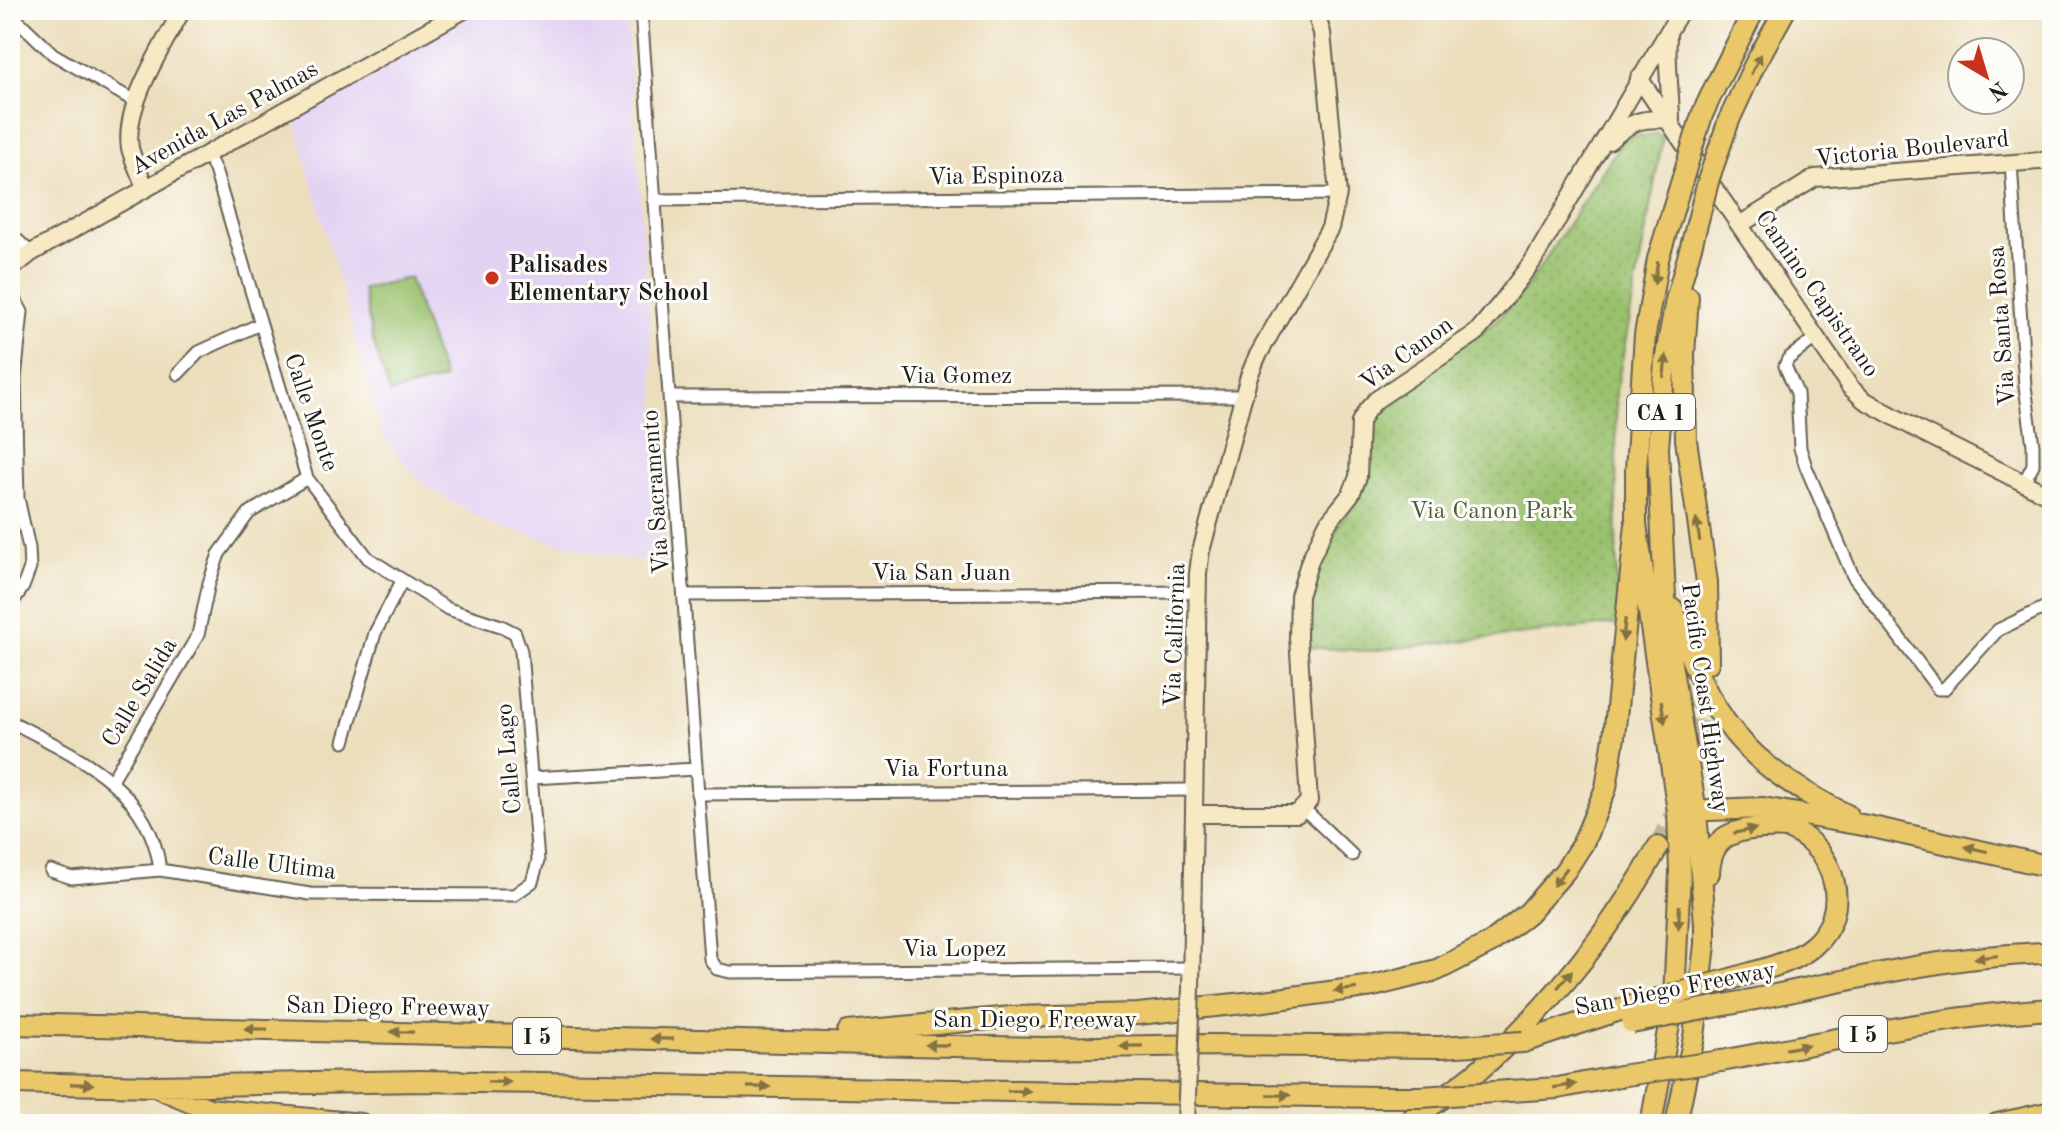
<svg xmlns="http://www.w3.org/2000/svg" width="2062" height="1134" font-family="'Old Standard TT',serif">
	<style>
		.built { fill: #e3d3f3 }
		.park { fill: url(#park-dots); stroke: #5b6e44; stroke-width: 2 }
		.pitch { fill: #9ac16d; stroke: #5b6e44; stroke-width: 2 }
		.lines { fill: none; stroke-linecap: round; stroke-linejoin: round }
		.highway-tunnel { stroke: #c2b79c; stroke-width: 20; stroke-dasharray: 20 10; stroke-linecap: butt }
		.street-casing { stroke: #656054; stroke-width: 15 }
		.secondary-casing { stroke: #656054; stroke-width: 20 }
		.highway-casing { stroke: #656054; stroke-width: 24 }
		.street { stroke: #fff; stroke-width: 11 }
		.secondary { stroke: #f7e9c3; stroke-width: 16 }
		.highway { stroke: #eac769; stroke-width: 20 }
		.secondary-bridge-casing { stroke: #656054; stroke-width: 20; stroke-linecap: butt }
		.highway-bridge-casing { stroke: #656054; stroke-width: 24; stroke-linecap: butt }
		.secondary-bridge { stroke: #f7e9c3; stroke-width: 16 }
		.highway-bridge { stroke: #eac769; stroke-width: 20 }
		.oneway { fill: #837242 }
		.poi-dot { fill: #c8321e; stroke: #fdfcf7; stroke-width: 3 }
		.labels { text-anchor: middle; stroke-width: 6; stroke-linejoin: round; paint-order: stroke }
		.shield { fill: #fdfcf7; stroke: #605f5e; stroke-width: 2 }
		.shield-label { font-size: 22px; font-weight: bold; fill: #1c1c1c }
		.street-label { font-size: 24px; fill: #1c1c1c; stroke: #fdfcf7 }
		.poi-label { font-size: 24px; font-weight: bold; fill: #1c1c1c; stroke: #fdfcf7; text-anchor: start }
		.park-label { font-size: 24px; fill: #4e5e3c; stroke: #fdfcf7 }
	</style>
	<defs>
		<pattern id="park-dots" width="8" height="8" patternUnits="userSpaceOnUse" patternTransform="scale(2)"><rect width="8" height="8" fill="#9ac16d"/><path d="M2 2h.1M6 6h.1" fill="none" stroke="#84a55e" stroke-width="1.8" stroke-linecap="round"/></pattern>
	</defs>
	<rect width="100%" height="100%" fill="#fdfcf7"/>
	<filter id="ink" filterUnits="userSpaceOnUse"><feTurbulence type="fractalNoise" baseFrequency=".0125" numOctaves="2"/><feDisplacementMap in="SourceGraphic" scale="16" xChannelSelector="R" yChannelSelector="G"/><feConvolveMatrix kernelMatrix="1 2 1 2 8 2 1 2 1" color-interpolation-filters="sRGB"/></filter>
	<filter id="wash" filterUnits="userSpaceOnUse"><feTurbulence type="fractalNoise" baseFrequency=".006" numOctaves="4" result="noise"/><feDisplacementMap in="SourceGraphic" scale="32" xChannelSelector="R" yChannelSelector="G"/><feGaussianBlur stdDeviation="1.8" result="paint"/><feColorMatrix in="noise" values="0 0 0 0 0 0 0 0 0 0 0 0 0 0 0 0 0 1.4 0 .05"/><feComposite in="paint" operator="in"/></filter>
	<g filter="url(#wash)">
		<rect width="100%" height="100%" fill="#ecdebc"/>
		<path class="built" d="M 476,10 L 626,10 L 668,565 L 609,556 L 494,526 L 426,487 L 383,438 L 294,118 Z"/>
		<path class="park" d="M 1657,134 L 1663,137 L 1616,392 L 1617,624 L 1369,651 L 1302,647 L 1302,595 L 1318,573 L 1339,524 L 1367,486 L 1372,463 L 1372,425 L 1378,410 L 1392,396 L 1496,321 L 1529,284 L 1625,137 Z"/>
		<path class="pitch" d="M 409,278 L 444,379 L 390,393 L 373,341 L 363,289 Z"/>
	</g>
	<g filter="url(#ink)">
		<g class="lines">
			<path class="highway-tunnel" d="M 1689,769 L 1706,675
				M 1658,847 L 1679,804"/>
			<defs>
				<path id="street" d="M 641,10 L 710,959 L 717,969 L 730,972 L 1192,968
					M 10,13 L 53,54 L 136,102
					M 2011,162 L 2025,386 L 2033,445 L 2033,465 L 2023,484
					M 654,200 L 1338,194
					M 10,233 L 31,253
					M 10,290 L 22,312 L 15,379 L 18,498 L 29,548 L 30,568 L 23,587 L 10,606
					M 1815,338 L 1788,359 L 1785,366 L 1797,393 L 1800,448 L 1806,467 L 1853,576 L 1938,689 L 1944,689 L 1998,630 L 2052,604
					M 178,374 L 199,352 L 260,324
					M 670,397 L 1242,396
					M 684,595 L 1198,592
					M 10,721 C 75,755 151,788 160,870
					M 344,742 L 375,633 L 402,581
					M 532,778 L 696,769
					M 112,780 L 198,635 L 209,583 L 219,554 L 249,513 L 307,478
					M 697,794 L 1194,790
					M 1304,809 L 1352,855
					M 51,871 L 72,878 L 160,870 L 310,894 L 514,895 L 532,882 L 538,861 L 521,651 L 515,633 L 501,626 L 448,609 L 368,558 L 307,478 L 215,170 L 207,154"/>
				<path id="secondary" d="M 1668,36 C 1666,65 1671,93 1671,122
					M 1639,78 L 1850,387 L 1864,400 L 1922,432 L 2052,497
					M 1609,141 C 1631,122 1640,117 1670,120
					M 145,188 C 141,175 133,161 130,148 C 123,106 163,46 182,10
					M 1741,224 L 1815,178 L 2052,160
					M 10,270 L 31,253 L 464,10
					M 1194,814 L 1297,814 L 1309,801 L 1298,637 L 1299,596 L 1310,560 L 1327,524 L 1351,494 L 1358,477 L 1360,422 L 1367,410 L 1376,400 L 1476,333 L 1501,303 L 1533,261 L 1681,10
					M 1191,988 L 1198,573 L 1201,551 L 1249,376 L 1257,357 L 1330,228 L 1338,194 L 1322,33 L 1315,10"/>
				<path id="highway" d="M 1714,89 L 1754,10
					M 1729,120 L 1754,66 L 1785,10
					M 1688,297 L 1684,355 L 1686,440 L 1707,582 L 1708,663
					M 1673,609 C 1710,719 1742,762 1847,815
					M 1682,811 L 1763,808 L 1868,826 L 2052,867
					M 1709,873 C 1711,838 1730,830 1762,828 C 1772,828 1783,826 1792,830 C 1836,851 1853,912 1813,946 C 1792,964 1759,970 1734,978
					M 1730,1004 C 1835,984 1944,954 2052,953
					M 10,1024 L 1042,1048 L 1209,1045 L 1440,1047
					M 848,1032 L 1011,1017 L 1138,1014 L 1264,1001 L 1373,986 L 1437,970 L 1490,943 L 1528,913 L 1565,871 L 1583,843 L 1606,788 L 1614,737 L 1636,524
					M 1523,1042 L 1632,1006
					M 1721,1061 C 1831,1041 1940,1016 2052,1009
					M 10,1083 L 154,1086 L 421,1081 L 1378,1097
					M 161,1089 L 209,1109 L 361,1124
					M 1509,1091 L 1558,1088 L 1620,1076
					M 1404,1124 C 1438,1101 1472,1079 1501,1050 C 1562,991 1617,921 1658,847
					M 1651,1124 L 1674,998 L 1680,872 L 1678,812 L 1636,524 L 1636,470 L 1645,335 L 1658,259 L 1672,213
					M 1676,1124 L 1694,1037 L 1705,945 L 1705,924 L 1696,811 L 1667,640 L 1658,448 L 1665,361 L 1676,300 L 1692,243
					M 1997,1124 L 2052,1112"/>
			</defs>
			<use href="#street" class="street-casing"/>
			<use href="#secondary" class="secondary-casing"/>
			<use href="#highway" class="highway-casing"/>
			<use href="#street" class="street"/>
			<use href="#secondary" class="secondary"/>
			<use href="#highway" class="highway"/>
			<defs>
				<path id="secondary-bridge" d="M 1186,1124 L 1191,988"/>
				<path id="highway-bridge" d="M 1672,213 L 1702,115 L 1714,89
					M 1692,243 L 1709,178 L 1729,120
					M 1632,1006 L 1734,978
					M 1632,1023 L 1730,1004
					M 1440,1047 L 1523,1042
					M 1620,1076 L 1721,1061
					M 1378,1097 L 1421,1097 L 1509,1091"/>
			</defs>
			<use href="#secondary-bridge" class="secondary-bridge-casing"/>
			<use href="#highway-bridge" class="highway-bridge-casing"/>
			<use href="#secondary-bridge" class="secondary-bridge"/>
			<use href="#highway-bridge" class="highway-bridge"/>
		</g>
		<defs><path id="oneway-solid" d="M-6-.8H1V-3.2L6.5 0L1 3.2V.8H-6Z" transform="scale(2)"/></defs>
		<g class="oneway">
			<use href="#oneway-solid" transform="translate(1756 64) rotate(-63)"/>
			<use href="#oneway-solid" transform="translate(1656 273) rotate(99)"/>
			<use href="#oneway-solid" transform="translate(1665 366) rotate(-83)"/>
			<use href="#oneway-solid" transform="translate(1698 530) rotate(-99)"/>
			<use href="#oneway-solid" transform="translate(1624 630) rotate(96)"/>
			<use href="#oneway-solid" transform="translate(1663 712) rotate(81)"/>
			<use href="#oneway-solid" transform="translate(1745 831) rotate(-11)"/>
			<use href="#oneway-solid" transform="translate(1976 849) rotate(-167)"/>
			<use href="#oneway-solid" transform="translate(1560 877) rotate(128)"/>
			<use href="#oneway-solid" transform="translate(1679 917) rotate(92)"/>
			<use href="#oneway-solid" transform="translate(1986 957) rotate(173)"/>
			<use href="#oneway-solid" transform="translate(1565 979) rotate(-50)"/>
			<use href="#oneway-solid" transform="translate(1345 990) rotate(172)"/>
			<use href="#oneway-solid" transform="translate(256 1029) rotate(-179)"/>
			<use href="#oneway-solid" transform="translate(402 1032) rotate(-179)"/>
			<use href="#oneway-solid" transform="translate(662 1039) rotate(-179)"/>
			<use href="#oneway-solid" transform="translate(937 1045) rotate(-179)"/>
			<use href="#oneway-solid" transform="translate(1131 1046) rotate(179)"/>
			<use href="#oneway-solid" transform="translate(1797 1047) rotate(-11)"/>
			<use href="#oneway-solid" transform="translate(499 1082) rotate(1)"/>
			<use href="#oneway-solid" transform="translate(82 1084) rotate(1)"/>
			<use href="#oneway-solid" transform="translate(1565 1086) rotate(-9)"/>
			<use href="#oneway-solid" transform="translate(759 1087) rotate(1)"/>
			<use href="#oneway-solid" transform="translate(1019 1091) rotate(1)"/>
			<use href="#oneway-solid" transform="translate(1279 1095) rotate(1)"/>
		</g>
	</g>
	<circle class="poi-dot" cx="492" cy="278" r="8"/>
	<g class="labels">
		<g class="shield">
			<rect x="1627" y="394" width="68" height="36" rx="6"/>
			<rect x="1839" y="1016" width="48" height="36" rx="6"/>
			<rect x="513" y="1018" width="48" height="36" rx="6"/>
		</g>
		<g class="shield-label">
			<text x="1661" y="420">CA 1</text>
			<text x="1863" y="1042">I 5</text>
			<text x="537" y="1044">I 5</text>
		</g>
		<g class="street-label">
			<text transform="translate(224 117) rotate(-29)" y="8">Avenida Las Palmas</text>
			<text transform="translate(1912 148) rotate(-6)" y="8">Victoria Boulevard</text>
			<text transform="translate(996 175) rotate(-1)" y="8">Via Espinoza</text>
			<text transform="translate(1818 293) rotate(55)" y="8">Camino Capistrano</text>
			<text transform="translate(2001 326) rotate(-94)" y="8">Via Santa Rosa</text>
			<text transform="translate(1406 353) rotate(-36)" y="8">Via Canon</text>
			<text x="956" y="383">Via Gomez</text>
			<text transform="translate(312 412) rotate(71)" y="8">Calle Monte</text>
			<text transform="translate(655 492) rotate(-94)" y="8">Via Sacramento</text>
			<text x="941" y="580">Via San Juan</text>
			<text transform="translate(1174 635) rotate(-88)" y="8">Via California</text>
			<text transform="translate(139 692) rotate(-59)" y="8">Calle Salida</text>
			<text transform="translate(1706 698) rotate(82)" y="8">Pacific Coast Highway</text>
			<text transform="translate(508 759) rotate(-95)" y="8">Calle Lago</text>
			<text x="946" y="776">Via Fortuna</text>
			<text transform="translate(272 863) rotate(7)" y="8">Calle Ultima</text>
			<text x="954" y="956">Via Lopez</text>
			<text transform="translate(1675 988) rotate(-11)" y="8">San Diego Freeway</text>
			<text transform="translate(388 1006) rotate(1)" y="8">San Diego Freeway</text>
			<text x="1035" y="1027">San Diego Freeway</text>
		</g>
		<g class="poi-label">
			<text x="508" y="272">Palisades<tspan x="508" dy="28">Elementary School</tspan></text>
		</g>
		<g class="park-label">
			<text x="1492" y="518">Via Canon Park</text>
		</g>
	</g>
	<rect width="2062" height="1134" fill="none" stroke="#fdfcf7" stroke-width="40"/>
	<g transform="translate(1986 76) rotate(142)"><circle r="38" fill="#fdfcf7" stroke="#a3a29f" stroke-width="2"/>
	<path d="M0-6L14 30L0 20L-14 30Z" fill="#c8321e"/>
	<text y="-12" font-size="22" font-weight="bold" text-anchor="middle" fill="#1c1c1c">N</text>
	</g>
</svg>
